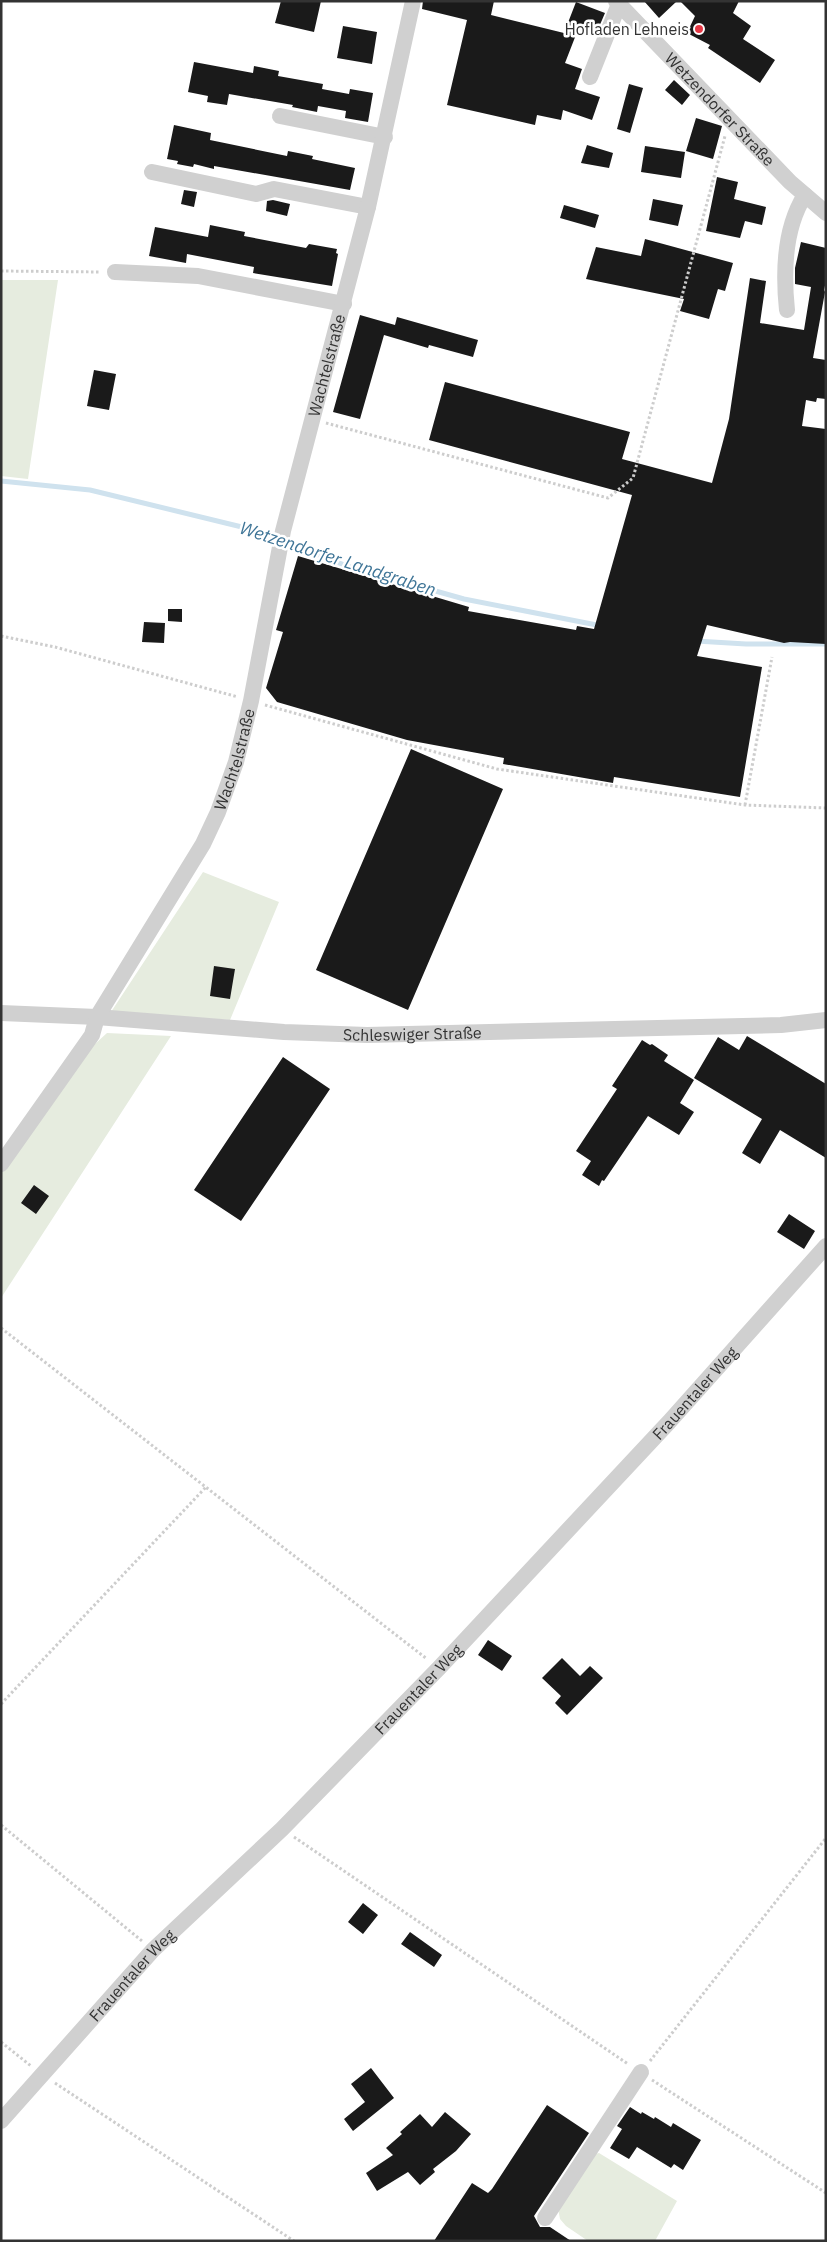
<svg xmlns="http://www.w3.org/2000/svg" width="827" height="2242" font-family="'IBM Plex Sans',sans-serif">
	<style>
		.green { fill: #e6ecdf }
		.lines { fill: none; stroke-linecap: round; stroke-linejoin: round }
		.stream { stroke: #cfe2ee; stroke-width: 5 }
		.building { fill: #1a1a1a }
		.path { stroke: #cdcdcd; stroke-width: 3; stroke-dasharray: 2.5 2.5; stroke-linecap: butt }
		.minor { stroke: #d0d0d0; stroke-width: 16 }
		.poi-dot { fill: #e63946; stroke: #fff; stroke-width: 2 }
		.labels { text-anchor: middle; stroke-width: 5; stroke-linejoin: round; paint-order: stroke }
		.poi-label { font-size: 16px; fill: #333; stroke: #fff; text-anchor: end }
		.street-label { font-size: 16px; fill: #333; stroke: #fff }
		.water-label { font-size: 18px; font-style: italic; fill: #3f7597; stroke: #fff }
	</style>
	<rect width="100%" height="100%" fill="#fff"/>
	<path class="green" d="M 1,280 L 58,280 L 28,479 L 1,476 Z
		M 203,872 L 279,902 L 230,1020 L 111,1012 Z
		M 107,1033 L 171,1036 L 1,1298 L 1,1173 L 84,1054 Z
		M 599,2153 L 677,2201 L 655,2241 L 588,2241 L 566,2226 L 560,2219 L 558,2208 L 595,2154 Z"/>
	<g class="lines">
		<path class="stream" d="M 1,481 L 90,490 L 246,528 L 350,567 L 464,599 L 602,626
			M 696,641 L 746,644 L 825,644"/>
	</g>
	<path class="building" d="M 281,1 L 321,1 L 314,32 L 275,23 Z
		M 423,1 L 494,1 L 491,15 L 564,33 L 576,2 L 605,13 L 596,34 L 579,27 L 565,63 L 582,69 L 575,89 L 600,97 L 592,120 L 563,110 L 561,120 L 537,115 L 535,125 L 447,105 L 467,20 L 422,9 Z
		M 644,1 L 677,1 L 659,18 Z
		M 680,1 L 739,1 L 733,13 L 751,26 L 743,39 L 775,60 L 760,83 L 708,48 L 710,45 L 687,33 L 695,16 Z
		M 343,26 L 377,32 L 372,64 L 337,58 Z
		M 194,62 L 253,73 L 254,66 L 279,71 L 278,76 L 323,84 L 322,89 L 349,94 L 350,89 L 373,93 L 368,122 L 345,118 L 346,111 L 318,106 L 317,112 L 292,107 L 293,105 L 229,94 L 227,105 L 207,102 L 208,96 L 188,92 Z
		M 674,80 L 690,95 L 682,105 L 665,90 Z
		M 629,84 L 643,88 L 630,133 L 617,129 Z
		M 696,118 L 722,126 L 713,159 L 686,151 Z
		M 174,125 L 211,133 L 210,140 L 287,156 L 288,151 L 313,156 L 312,159 L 355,168 L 350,190 L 214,166 L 214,169 L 194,164 L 193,167 L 177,164 L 178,161 L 167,159 Z
		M 587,145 L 613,153 L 609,168 L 581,163 Z
		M 645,146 L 685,152 L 681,178 L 641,172 Z
		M 717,177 L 738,182 L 734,199 L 766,207 L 762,225 L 745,221 L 740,238 L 706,231 Z
		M 184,190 L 197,192 L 194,207 L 181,204 Z
		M 653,199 L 683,205 L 678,226 L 649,220 Z
		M 273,200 L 290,204 L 287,216 L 266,211 L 267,201 Z
		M 564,205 L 599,215 L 595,228 L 560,218 Z
		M 210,225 L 245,232 L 244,236 L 306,248 L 309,244 L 337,249 L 336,253 L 338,254 L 332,286 L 253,273 L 254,267 L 187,254 L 186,263 L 149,256 L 155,227 L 208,237 Z
		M 645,239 L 733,263 L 725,291 L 718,289 L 709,319 L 680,311 L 684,299 L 586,279 L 596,247 L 641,256 Z
		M 801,242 L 826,248 L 826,281 L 824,290 L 825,292 L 813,358 L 826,360 L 826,399 L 817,398 L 816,402 L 806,400 L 802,426 L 826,429 L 826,644 L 790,642 L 784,643 L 707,625 L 697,656 L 762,667 L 740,797 L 614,777 L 613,783 L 503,764 L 504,758 L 407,740 L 277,702 L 266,688 L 283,632 L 276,630 L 298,556 L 469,607 L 468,611 L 576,630 L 577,626 L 594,629 L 632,495 L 429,440 L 445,382 L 630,432 L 622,459 L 712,483 L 729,419 L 750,278 L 766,281 L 760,323 L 804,330 L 811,287 L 795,284 L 795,268 Z
		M 360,315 L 395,325 L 397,317 L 478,340 L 473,357 L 429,345 L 428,348 L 384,335 L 360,419 L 333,412 Z
		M 94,370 L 116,374 L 109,410 L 87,406 Z
		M 168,609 L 182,609 L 182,622 L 168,621 Z
		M 144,622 L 165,623 L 164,643 L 142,642 Z
		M 411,749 L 503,789 L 408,1010 L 316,970 Z
		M 214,966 L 235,969 L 230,999 L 210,996 Z
		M 747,1036 L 826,1084 L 826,1158 L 780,1130 L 760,1164 L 742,1153 L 762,1119 L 694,1078 L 718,1037 L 739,1050 Z
		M 642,1040 L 650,1045 L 652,1044 L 668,1055 L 664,1061 L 694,1080 L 680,1103 L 694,1112 L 679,1135 L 648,1116 L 604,1181 L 602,1180 L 599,1186 L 582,1175 L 591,1161 L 576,1151 L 617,1089 L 612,1086 Z
		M 283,1057 L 330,1089 L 241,1221 L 194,1190 Z
		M 34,1185 L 49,1196 L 36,1214 L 21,1203 Z
		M 789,1214 L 815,1231 L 804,1249 L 777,1232 Z
		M 488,1640 L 512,1656 L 502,1671 L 478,1655 Z
		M 562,1658 L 580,1676 L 590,1666 L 603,1678 L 567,1715 L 555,1703 L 561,1696 L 542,1678 Z
		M 363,1903 L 378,1915 L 363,1934 L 348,1922 Z
		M 410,1932 L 442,1955 L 434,1967 L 401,1944 Z
		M 371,2068 L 394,2098 L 353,2131 L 344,2119 L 365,2102 L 351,2084 Z
		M 547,2105 L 589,2133 L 534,2216 L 540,2227 L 550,2227 L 571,2241 L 434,2241 L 472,2183 L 488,2193 L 492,2189 Z
		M 630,2107 L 641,2114 L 642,2112 L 654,2119 L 655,2117 L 671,2127 L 673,2123 L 701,2140 L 683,2170 L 674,2164 L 671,2168 L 637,2147 L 629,2159 L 610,2148 L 622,2129 L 617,2126 Z
		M 445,2112 L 471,2134 L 456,2151 L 433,2169 L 435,2172 L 420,2185 L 408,2172 L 377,2191 L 366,2173 L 393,2155 L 386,2148 L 402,2134 L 400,2132 L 420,2114 L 432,2127 Z"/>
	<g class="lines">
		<path class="path" d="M 1,271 L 101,272
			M 326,423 L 608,498 L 633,478 L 725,136
			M 1,636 L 55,647 L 238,697
			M 265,705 L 497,769 L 745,805 L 826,808
			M 745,805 L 772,657
			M 1,1328 L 427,1659
			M 1,1704 L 206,1487
			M 1,1825 L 142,1941
			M 294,1837 L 628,2064
			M 1,2042 L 31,2066
			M 650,2061 L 826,1838
			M 652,2080 L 826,2193
			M 55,2083 L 294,2241"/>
		<g class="minor">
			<path id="s1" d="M 616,1 L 790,182 L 826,213"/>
			<path d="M 590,77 L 619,4"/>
			<path d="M 280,116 L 385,137"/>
			<path d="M 152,172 L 256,194 L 274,189 L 368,207"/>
			<path d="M 115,272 L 198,276 L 344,304"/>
			<path d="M 787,310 C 783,272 784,228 805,195"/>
			<path id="s2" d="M 1,1013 L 97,1017 L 284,1032 L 367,1035 L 781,1025 L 826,1020"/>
			<path id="s3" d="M 1,1164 L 92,1035 L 97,1017 L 203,844 L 218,812 L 236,762 L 251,701 L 283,531 L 368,207 L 413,1"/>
			<path id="s4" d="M 1,2121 L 153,1950 L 282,1829 L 439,1668 L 669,1422 L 826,1246"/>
			<path d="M 545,2218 L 641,2072"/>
		</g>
	</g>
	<circle class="poi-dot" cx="699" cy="29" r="5"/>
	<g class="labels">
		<g class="poi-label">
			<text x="689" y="35">Hofladen Lehneis</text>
		</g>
		<g class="street-label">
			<text dy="6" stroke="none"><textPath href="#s1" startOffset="150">Wetzendorfer Straße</textPath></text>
			<text dy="6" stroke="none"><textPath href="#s3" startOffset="875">Wachtelstraße</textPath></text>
			<text dy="6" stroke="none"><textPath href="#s3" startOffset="470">Wachtelstraße</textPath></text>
			<text dy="6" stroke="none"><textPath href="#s2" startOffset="412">Schleswiger Straße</textPath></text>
			<text dy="6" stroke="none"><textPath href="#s4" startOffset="1006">Frauentaler Weg</textPath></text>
			<text dy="6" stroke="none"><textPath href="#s4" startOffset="601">Frauentaler Weg</textPath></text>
			<text dy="6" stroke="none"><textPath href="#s4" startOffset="196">Frauentaler Weg</textPath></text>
		</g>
		<g class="water-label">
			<text transform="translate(338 559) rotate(18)" y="6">Wetzendorfer Landgraben</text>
		</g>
	</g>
	<rect width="827" height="2242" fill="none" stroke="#333333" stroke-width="5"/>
</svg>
